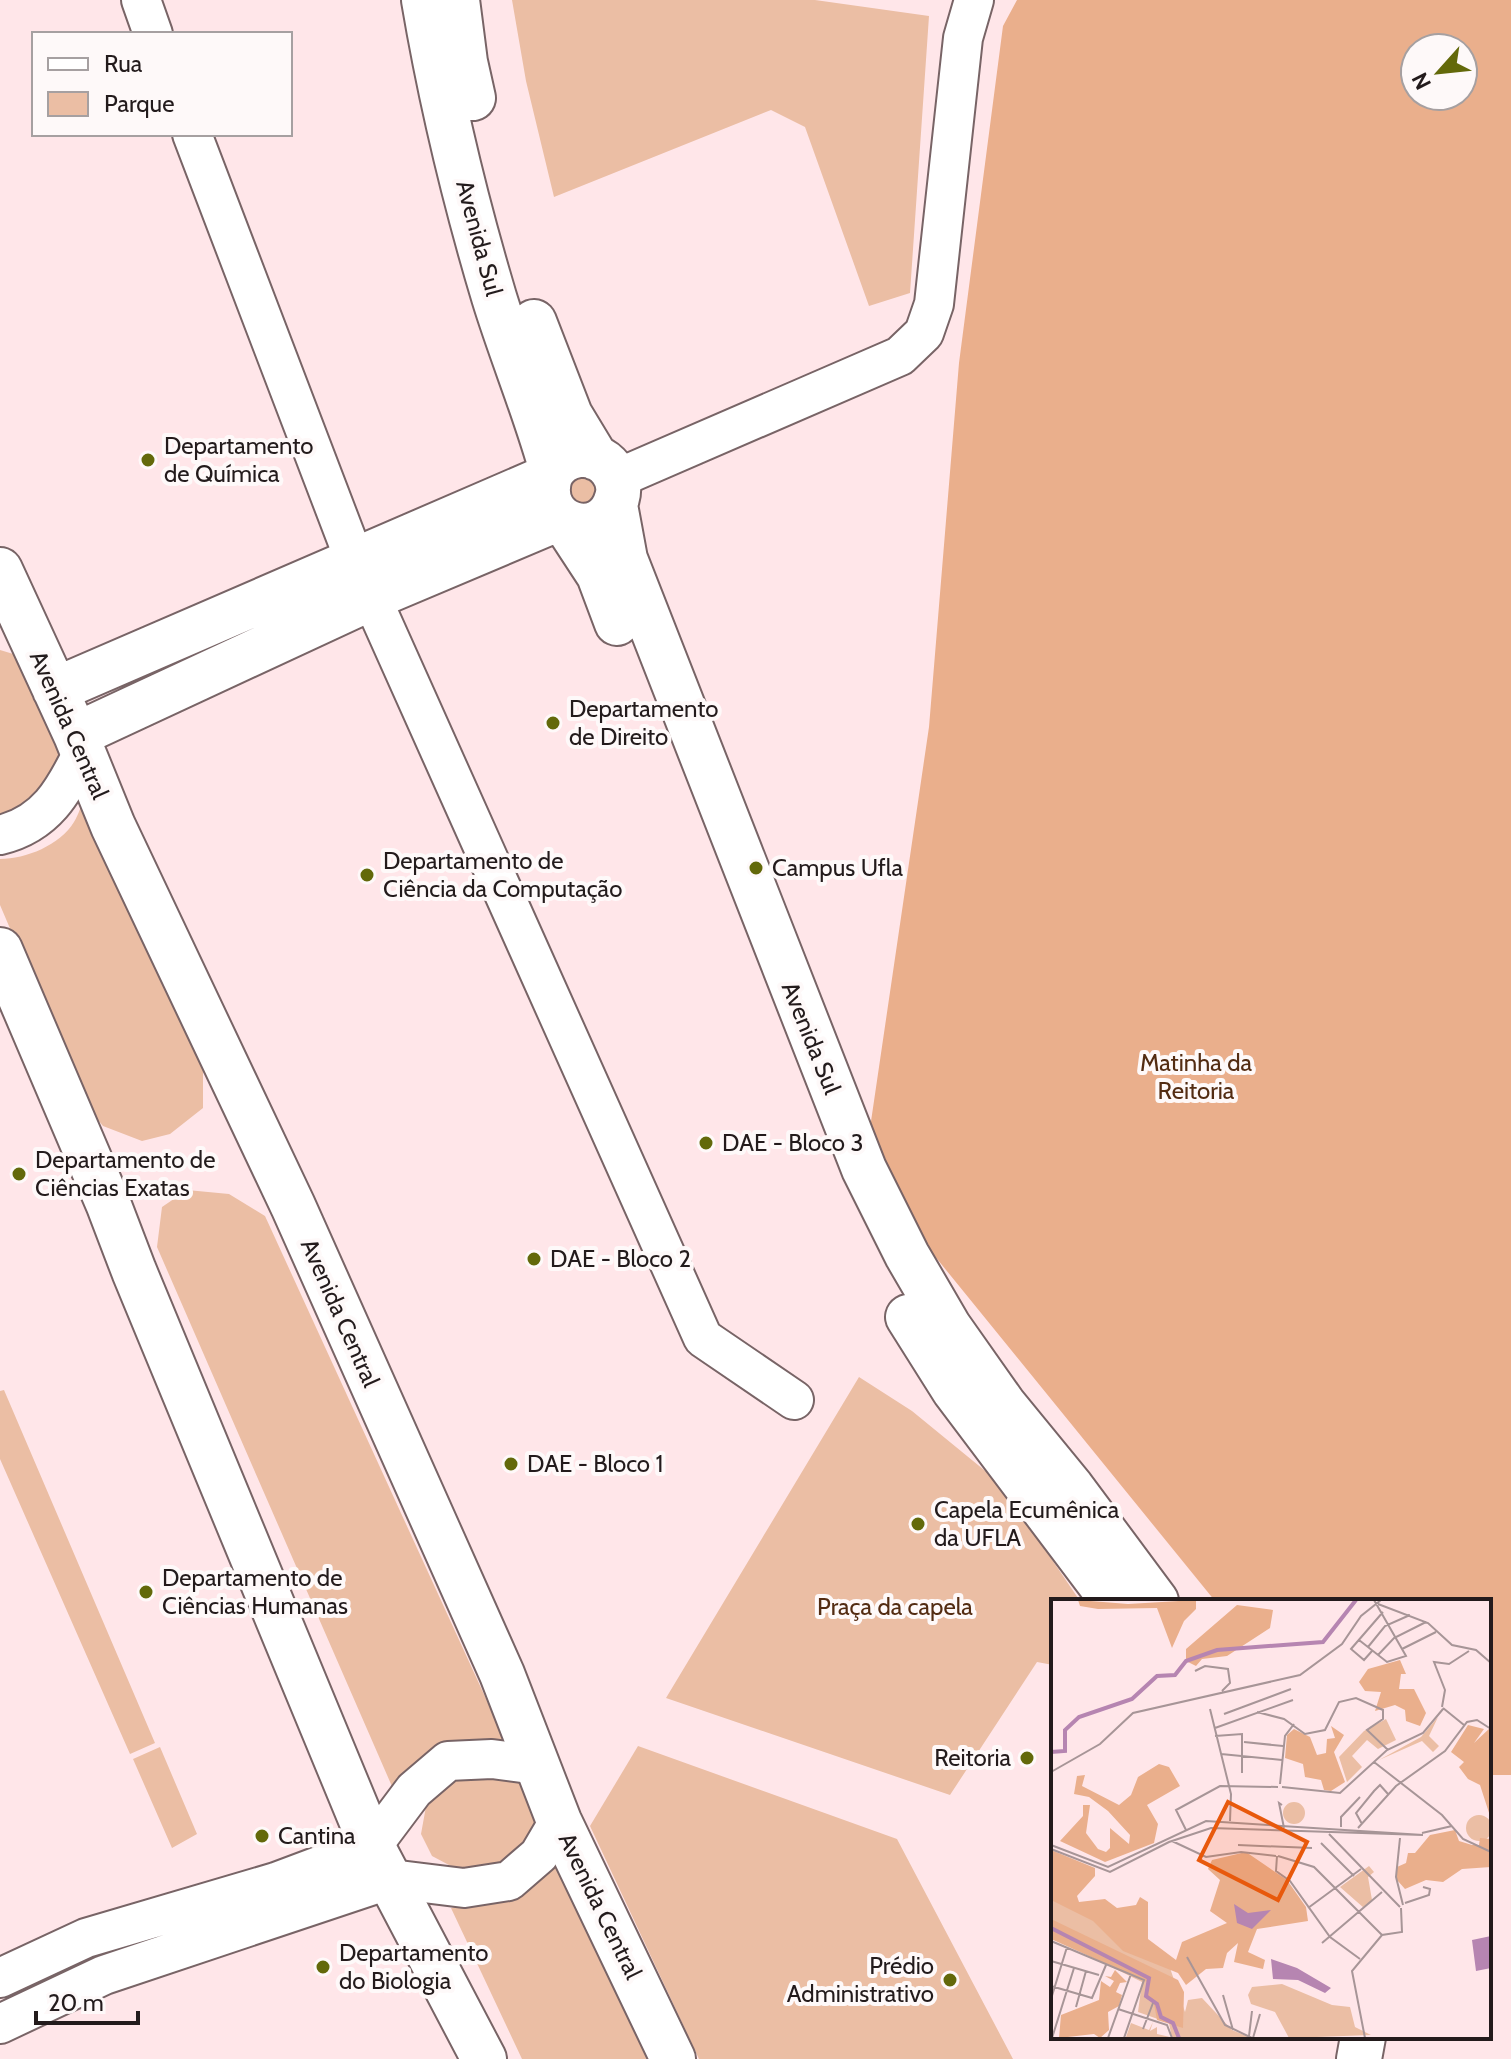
<svg xmlns="http://www.w3.org/2000/svg" width="1511" height="2059" font-family="Cabin,sans-serif">
	<style>
		.green { fill: #ebbea4 }
		.forest { fill: #eaaf8c; fill-rule: evenodd }
		.lines { fill: none; stroke-linecap: round; stroke-linejoin: round }
		.street-casing { stroke: #786466; stroke-width: 42 }
		.secondary-casing { stroke: #786466; stroke-width: 48 }
		.street { stroke: #fff; stroke-width: 38 }
		.secondary { stroke: #fff; stroke-width: 44 }
		.poi-dot { fill: #63690a; stroke: #fef9f9; stroke-width: 3 }
		.labels { text-anchor: middle; stroke-width: 8; stroke-linejoin: round; paint-order: stroke }
		.street-label { font-size: 24px; fill: #231b1c; stroke: #fef9f9 }
		.poi-label { font-size: 24px; fill: #231b1c; stroke: #fef9f9; text-anchor: start }
		.park-label { font-size: 24px; fill: #532c12; stroke: #fef9f9 }
		.inset-river { fill: none; stroke: #b685b1; stroke-width: 4 }
		.inset-road { fill: none; stroke: #a79597; stroke-width: 2 }
		.view { fill: #e8590c; fill-opacity: 0.15; stroke: #e8590c; stroke-width: 4 }
		.inset-edge { fill: none; stroke: #231b1c; stroke-width: 4 }
	</style>
	<rect width="100%" height="100%" fill="#ffe6e9"/>
	<path class="green" d="M 512,0 L 815,0 L 929,16 L 910,293 L 869,306 L 805,127 L 771,110 L 554,197 L 526,81 Z
		M 582,468 L 600,487 L 591,503 L 574,506 L 566,475 Z
		M 0,650 L 20,656 L 67,753 L 31,802 L 0,816 Z
		M 85,797 L 203,1069 L 203,1108 L 170,1134 L 142,1141 L 103,1126 L 85,1104 L 0,905 L 0,859 C 26,859 60,845 74,822 C 79,814 81,805 85,797 Z
		M 187,1190 L 229,1194 L 265,1216 L 509,1749 L 394,1791 L 157,1247 L 162,1207 Z
		M 859,1377 L 912,1411 L 1000,1483 L 1080,1601 L 1053,1601 L 1053,1665 L 1037,1662 L 950,1795 L 666,1698 Z
		M 4,1390 L 155,1743 L 130,1754 L 0,1459 L 0,1391 Z
		M 638,1746 L 897,1839 L 1013,2059 L 699,2059 L 590,1826 Z
		M 160,1747 L 197,1834 L 172,1848 L 133,1759 Z
		M 508,1777 L 529,1789 L 539,1813 L 533,1843 L 516,1859 L 466,1874 L 432,1856 L 421,1834 L 427,1801 L 455,1778 Z
		M 559,1855 L 649,2059 L 522,2059 L 451,1908 L 485,1903 Z"/>
	<path class="forest" d="M 1017,0 L 1511,0 L 1511,1775 L 1489,1775 L 1489,1601 L 1215,1601 L 864,1169 L 929,727 L 959,363 L 1003,26 ZM 1415,48 L 1463,48 L 1463,96 L 1415,96 Z"/>
	<g class="lines">
		<defs>
			<path id="street" d="M 141,0 L 153,34
				M 192,134 L 355,561 L 703,1338 L 794,1400
				M 616,479 L 900,356 L 924,333 L 934,304 L 963,38 L 974,0
				M 0,835 C 46,824 64,791 83,752
				M 0,1978 L 86,1938 L 276,1882 L 372,1846 L 414,1790 L 448,1761 L 492,1759 L 537,1765
				M 0,2024 L 104,1975 L 391,1879 L 464,1888 L 509,1881 L 539,1855 L 559,1821"/>
			<path id="secondary" d="M 424,0 C 441,100 465,200 494,297 C 512,356 536,412 552,471
				M 457,0 L 465,62 L 473,98
				M 534,322 L 570,415 L 596,458
				M 615,505 L 625,559 L 864,1169 L 907,1255 L 949,1327 L 1004,1405 L 1072,1488 L 1156,1601
				M 563,520 L 599,575 L 617,623
				M 0,570 L 76,735 L 113,826 L 293,1206 L 502,1674 L 559,1821 L 673,2059
				M 55,690 L 550,476 C 561,452 594,447 611,469 C 617,477 620,488 617,498 C 604,546 535,527 550,476
				M 76,735 L 373,597 L 560,518
				M 0,950 L 108,1203 L 134,1271 L 372,1846 L 484,2059
				M 908,1317 L 954,1390 L 1113,1601
				M 1359,2059 L 1363,2037"/>
		</defs>
		<use href="#street" class="street-casing"/>
		<use href="#secondary" class="secondary-casing"/>
		<use href="#street" class="street"/>
		<use href="#secondary" class="secondary"/>
	</g>
	<g class="poi-dot">
		<circle cx="148" cy="460" r="8"/>
		<circle cx="553" cy="723" r="8"/>
		<circle cx="756" cy="868" r="8"/>
		<circle cx="367" cy="875" r="8"/>
		<circle cx="706" cy="1143" r="8"/>
		<circle cx="19" cy="1174" r="8"/>
		<circle cx="534" cy="1259" r="8"/>
		<circle cx="511" cy="1464" r="8"/>
		<circle cx="918" cy="1524" r="8"/>
		<circle cx="146" cy="1592" r="8"/>
		<circle cx="1027" cy="1758" r="8"/>
		<circle cx="262" cy="1836" r="8"/>
		<circle cx="323" cy="1967" r="8"/>
		<circle cx="950" cy="1980" r="8"/>
	</g>
	<g class="labels">
		<g class="street-label">
			<text transform="translate(479 238) rotate(75)" y="8">Avenida Sul</text>
			<text transform="translate(69 725) rotate(66)" y="8">Avenida Central</text>
			<text transform="translate(811 1038) rotate(68)" y="8">Avenida Sul</text>
			<text transform="translate(340 1313) rotate(66)" y="8">Avenida Central</text>
			<text transform="translate(600 1906) rotate(64)" y="8">Avenida Central</text>
		</g>
		<g class="poi-label">
			<text x="164" y="454">Departamento<tspan x="164" dy="28">de Química</tspan></text>
			<text x="569" y="717">Departamento<tspan x="569" dy="28">de Direito</tspan></text>
			<text x="383" y="869">Departamento de<tspan x="383" dy="28">Ciência da Computação</tspan></text>
			<text x="772" y="876">Campus Ufla</text>
			<text x="722" y="1151">DAE - Bloco 3</text>
			<text x="35" y="1168">Departamento de<tspan x="35" dy="28">Ciências Exatas</tspan></text>
			<text x="550" y="1267">DAE - Bloco 2</text>
			<text x="527" y="1472">DAE - Bloco 1</text>
			<text x="934" y="1518">Capela Ecumênica<tspan x="934" dy="28">da UFLA</tspan></text>
			<text x="162" y="1586">Departamento de<tspan x="162" dy="28">Ciências Humanas</tspan></text>
			<text x="1011" y="1766" text-anchor="end">Reitoria</text>
			<text x="278" y="1844">Cantina</text>
			<text x="339" y="1961">Departamento<tspan x="339" dy="28">do Biologia</tspan></text>
			<text x="934" y="1974" text-anchor="end">Prédio<tspan x="934" dy="28">Administrativo</tspan></text>
		</g>
		<g class="park-label">
			<text x="1196" y="1071">Matinha da<tspan x="1196" dy="28">Reitoria</tspan></text>
			<text x="895" y="1615">Praça da capela</text>
		</g>
	</g>
	<g transform="translate(1051 1599)">
		<rect width="440" height="440" fill="#ffe6e9"/>
		<path d="M 387,118 L 378,137 L 388,147 L 382,153 L 371,142 L 328,161 L 370,138 ZM 335,120 L 345,141 L 327,150 L 316,141 L 301,157 L 311,168 L 296,183 L 288,158 L 313,132 ZM232 214a11 11 0 1 1 22 0a11 11 0 1 1-22 0ZM415 229a13 13 0 1 1 26 0a13 13 0 1 1-26 0ZM 318,267 L 323,273 L 317,278 L 321,301 L 313,309 L 289,288 ZM 0,295 L 119,369 L 134,413 L 137,401 L 151,399 L 181,431 L 200,439 L 121,439 L 118,424 L 87,413 L 91,383 L 0,338 ZM 231,385 L 281,406 L 299,408 L 304,428 L 320,436 L 238,439 L 224,413 L 200,405 L 197,396 L 201,388 ZM 102,423 L 99,432 L 106,428 L 106,435 L 119,438 L 75,438 L 80,424 L 98,431 Z" fill="#ebbea4"/>
		<path d="M 27,1 L 77,5 L 145,1 L 145,10 L 133,22 L 121,49 L 106,9 L 47,10 L 29,7 ZM 186,6 L 222,11 L 219,29 L 176,57 L 151,60 L 145,67 L 135,62 L 135,50 ZM 349,61 L 355,75 L 350,75 L 348,90 L 363,90 L 375,114 L 369,127 L 355,122 L 354,111 L 344,106 L 324,112 L 330,93 L 314,92 L 308,83 L 317,70 ZM 417,126 L 433,130 L 423,144 L 440,128 L 440,220 L 429,186 L 417,180 L 408,168 L 413,163 L 400,153 ZM 280,127 L 293,136 L 283,153 L 294,183 L 280,192 L 273,191 L 270,181 L 254,178 L 252,165 L 234,159 L 236,136 L 243,130 L 259,138 L 266,156 L 275,154 L 276,140 L 284,139 ZM 108,165 L 118,168 L 129,187 L 96,206 L 107,225 L 103,244 L 54,263 L 9,242 L 32,217 L 32,206 L 39,206 L 35,234 L 47,250 L 55,253 L 59,249 L 59,229 L 78,245 L 79,236 L 57,212 L 38,198 L 23,195 L 26,177 L 34,176 L 31,187 L 68,206 L 80,196 L 87,178 ZM 404,231 L 408,242 L 421,246 L 428,246 L 429,239 L 440,240 L 440,268 L 411,270 L 392,283 L 375,281 L 354,290 L 346,281 L 346,268 L 355,264 L 357,254 L 364,254 L 379,236 ZM 0,251 L 44,269 L 44,277 L 26,297 L 28,303 L 54,300 L 66,309 L 85,306 L 89,298 L 97,303 L 97,340 L 125,361 L 131,343 L 176,324 L 159,312 L 169,281 L 157,270 L 161,261 L 195,253 L 236,281 L 255,308 L 257,322 L 206,330 L 197,353 L 214,361 L 212,370 L 183,363 L 187,344 L 176,354 L 172,369 L 155,370 L 135,386 L 127,374 L 72,352 L 42,322 L 0,301 ZM 0,320 L 127,381 L 133,393 L 132,429 L 106,421 L 103,405 L 95,399 L 96,383 L 0,340 ZM 64,371 L 76,383 L 69,384 L 65,393 L 71,396 L 68,407 L 57,413 L 58,431 L 49,439 L 43,435 L 8,439 L 10,416 L 48,401 L 50,382 L 59,388 L 63,382 L 54,377 L 60,378 Z" fill="#eaaf8c"/>
		<path d="M 183,305 L 197,314 L 220,311 L 201,330 L 186,324 ZM 440,337 L 440,369 L 425,372 L 421,341 ZM 220,360 L 246,369 L 280,389 L 274,394 L 247,381 L 222,380 Z" fill="#b685b1"/>
		<path class="inset-river" d="M 0,153 L 14,152 L 14,131 L 28,118 L 81,100 L 106,77 L 124,76 L 135,62 L 166,51 L 272,43 L 305,1M 0,329 L 98,379 L 95,397 L 106,405 L 110,418 L 122,424 L 128,439"/>
		<path class="inset-road" d="M 327,5 L 377,24 L 401,46 L 425,51 L 440,64M 308,41 L 336,63 L 355,57 L 323,1M 317,48 L 334,27 L 359,16M 351,50 L 385,33M 321,52 L 313,61 L 300,50 L 332,13M 327,56 L 343,39 L 375,23M 144,72 L 154,67 L 177,70 L 179,84 L 171,92M 391,108 L 394,91 L 383,63 L 398,65 L 418,52M 392,109 L 413,126M 159,110 L 180,195 L 179,222M 206,113 L 233,120 L 254,135 L 274,131 L 288,103 L 305,99 L 332,111 L 332,120 L 316,131 L 337,151M 173,115 L 240,90M 164,129 L 242,101M 164,137 L 191,135 L 191,174M 193,143 L 232,147M 170,155 L 231,161M 323,163 L 391,216 L 412,240 L 440,253M 0,173 L 49,145 L 82,114 L 249,76 L 291,45 L 310,17 L 330,1M 229,185 L 234,137 L 243,125M 231,188 L 289,194 L 336,151 L 372,134 L 392,110M 231,206 L 228,204 L 233,229M 311,225 L 305,214 L 323,192 L 329,186 L 337,195M 290,228 L 290,218 L 309,198M 307,229 L 345,187 L 394,152 L 416,123 L 426,121 L 440,130M 135,231 L 125,211 L 169,187 L 227,188M 371,234 L 401,227M 278,235 L 349,308M 349,239 L 345,278 L 352,306M 121,242 L 155,258 L 190,253 L 225,257M 270,244 L 303,277M 0,246 L 57,268 L 155,222 L 372,236 L 160,229 L 118,243 L 59,273 L 0,250M 187,246 L 261,249M 226,257 L 225,272 L 239,282 L 279,338 L 309,360M 227,257 L 263,268 L 331,336M 354,304 L 378,296 L 379,290 L 372,288M 257,309 L 310,270M 0,342 L 93,381 L 73,439M 271,344 L 331,293M 136,358 L 174,426 L 201,439M 0,362 L 48,376M 0,387 L 41,399 L 55,366M 172,396 L 182,431M 0,400 L 16,348M 25,408 L 35,372M 67,410 L 116,426 L 121,439M 92,430 L 102,404M 198,437 L 201,412M 1,439 L 23,369M 57,439 L 80,375M 202,439 L 209,415M 314,439 L 301,372 L 331,336 L 351,333 L 350,309"/>
		<path class="view" d="M 177,203 L 256,243 L 227,301 L 148,261 Z"/>
		<rect width="440" height="440" class="inset-edge"/>
	</g>
	<rect x="32" y="32" width="260" height="104" fill="#fef9f9" stroke="#a6a0a1" stroke-width="2"/>
	<rect x="48" y="58" width="40" height="12" fill="#ffffff" stroke="#a6a0a1" stroke-width="2"/>
	<text x="104" y="72" font-size="24" fill="#231b1c">Rua</text>
	<rect x="48" y="92" width="40" height="24" fill="#ebbea4" stroke="#a6a0a1" stroke-width="2"/>
	<text x="104" y="112" font-size="24" fill="#231b1c">Parque</text>
	<g transform="translate(1439 72) rotate(243)"><circle r="38" fill="#fef9f9" stroke="#a6a0a1" stroke-width="2"/>
	<path d="M0-6L14 30L0 20L-14 30Z" fill="#63690a"/>
	<text y="-12" font-size="22" font-weight="bold" text-anchor="middle" fill="#231b1c">N</text>
	</g>
	<path d="M36 2011v12h102v-12" fill="none" stroke="#231b1c" stroke-width="4"/>
	<text x="48" y="2011" font-size="24" fill="#231b1c" stroke="#fef9f9" stroke-width="6" paint-order="stroke">20 m</text>
</svg>
